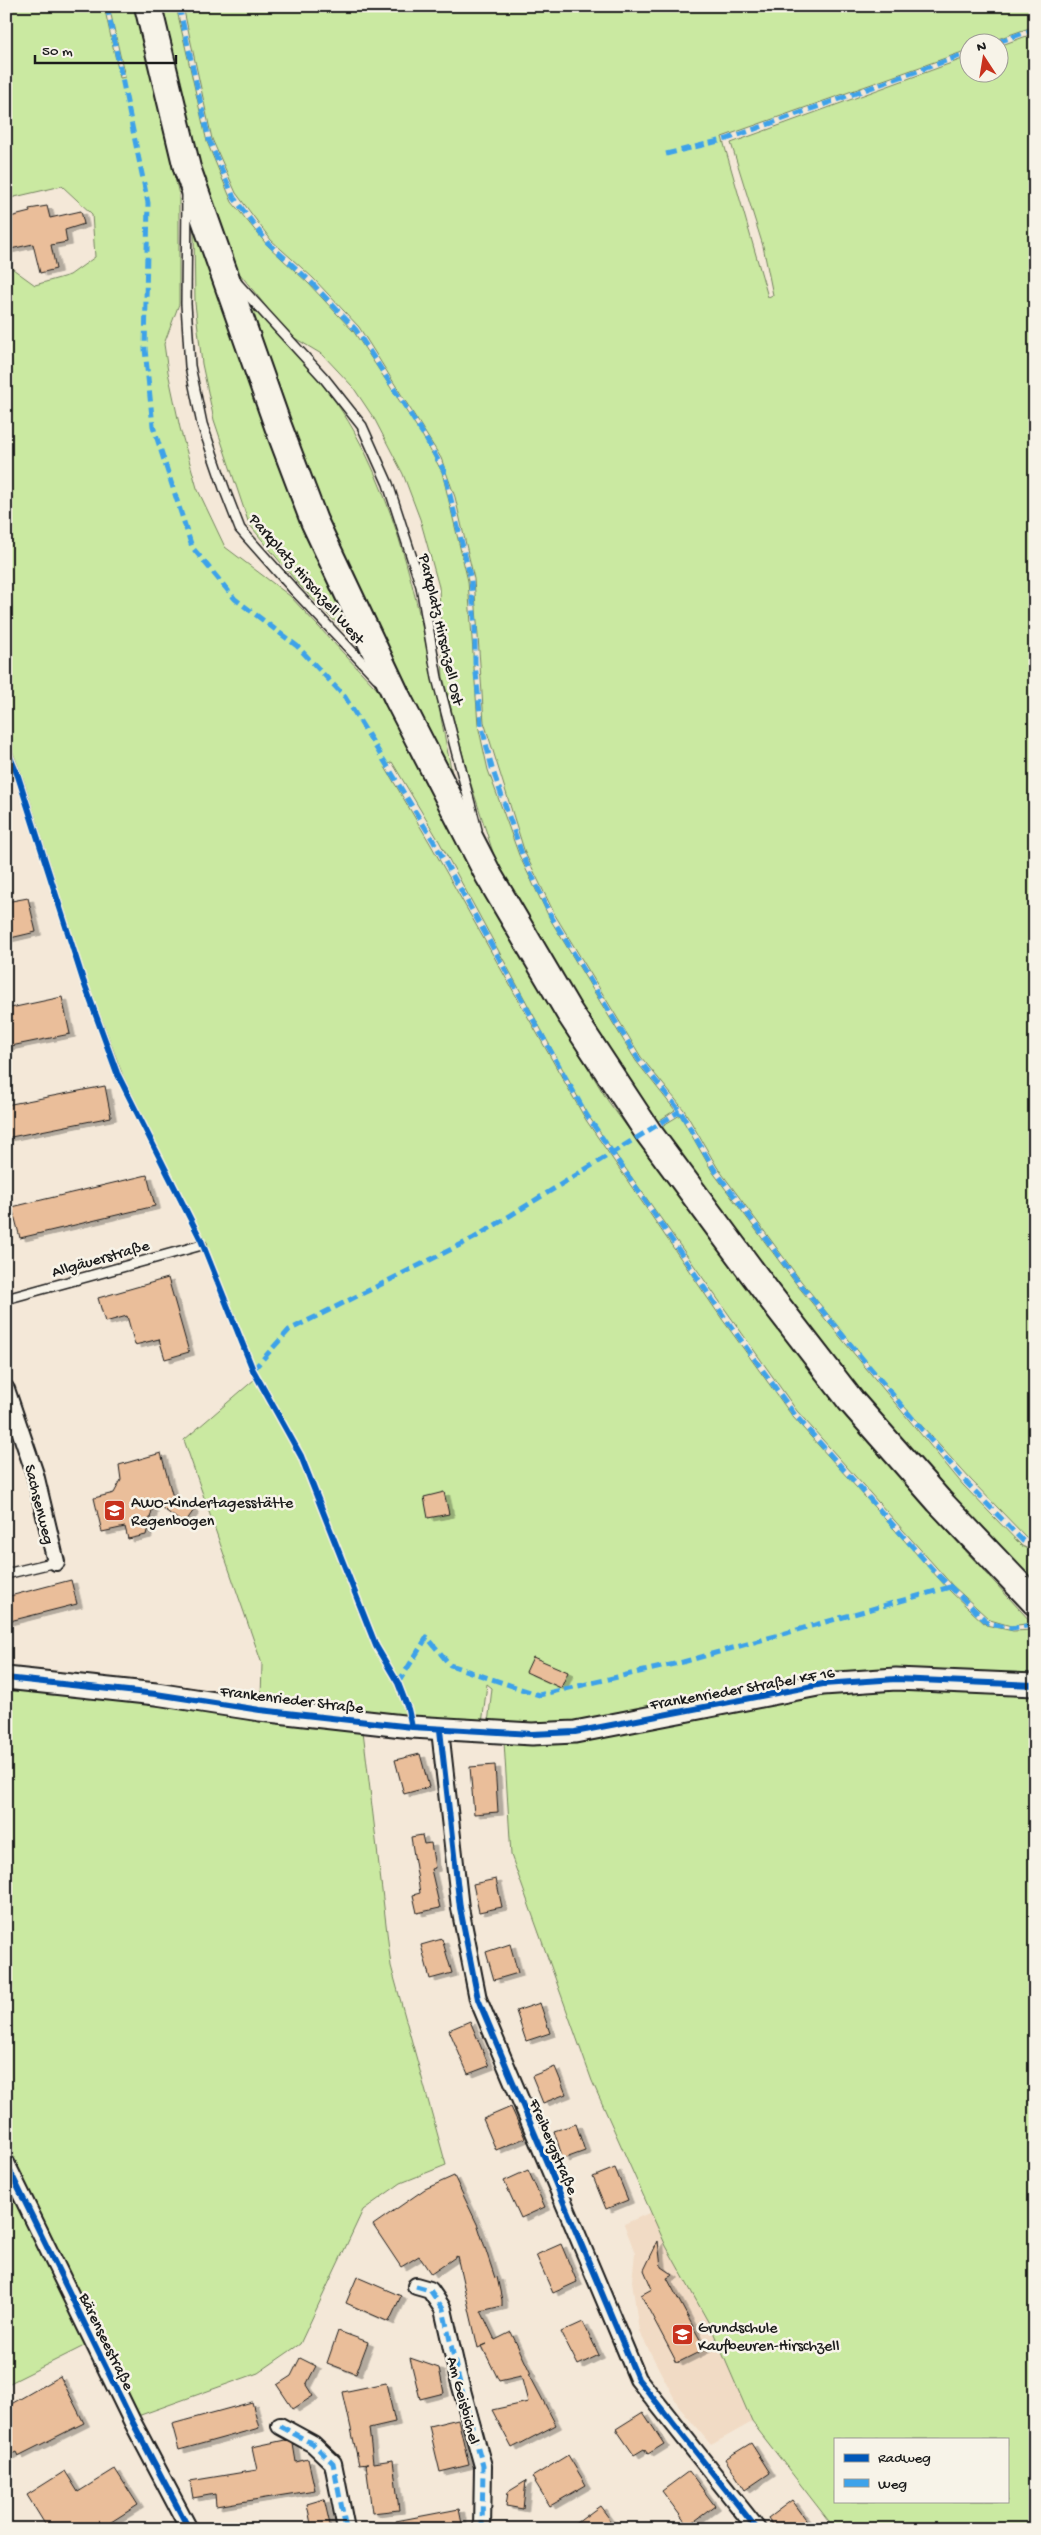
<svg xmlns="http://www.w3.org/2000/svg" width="1041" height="2535" font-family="'Gochi Hand',sans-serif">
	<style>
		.built { fill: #f1dbc5 }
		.green { fill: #cae9a1; stroke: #73825e; fill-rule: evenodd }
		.building { fill: #eabe9a; stroke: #1c1c1c; filter: url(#shadow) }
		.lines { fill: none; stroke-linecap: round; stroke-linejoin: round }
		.service-casing { stroke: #1c1c1c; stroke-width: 12 }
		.minor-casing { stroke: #1c1c1c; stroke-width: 20 }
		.tertiary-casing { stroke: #1c1c1c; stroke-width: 25 }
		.primary-casing { stroke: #1c1c1c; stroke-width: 30 }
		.service { stroke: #f7f3e8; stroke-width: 9 }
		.minor { stroke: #f7f3e8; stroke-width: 16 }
		.tertiary { stroke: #f7f3e8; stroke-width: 21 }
		.primary { stroke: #f7f3e8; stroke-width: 26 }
		.quiet { stroke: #3da2ea; stroke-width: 5; stroke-dasharray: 10 5; stroke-linecap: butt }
		.cycleway-casing { stroke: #f7f3e8; stroke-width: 9 }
		.cycleway { stroke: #0057b8; stroke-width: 6 }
		.labels { text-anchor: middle; stroke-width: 5; stroke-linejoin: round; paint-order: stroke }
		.street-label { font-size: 16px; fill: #1c1c1c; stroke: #f7f3e8 }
		.poi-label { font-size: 16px; fill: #1c1c1c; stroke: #f7f3e8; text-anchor: start }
	</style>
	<defs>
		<filter id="shadow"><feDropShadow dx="5.5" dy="3" stdDeviation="0" flood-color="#0004"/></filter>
	</defs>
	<rect width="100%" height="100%" fill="#f4e8d8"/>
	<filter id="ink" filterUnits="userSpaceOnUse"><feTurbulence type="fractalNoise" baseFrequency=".02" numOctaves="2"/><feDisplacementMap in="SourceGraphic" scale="10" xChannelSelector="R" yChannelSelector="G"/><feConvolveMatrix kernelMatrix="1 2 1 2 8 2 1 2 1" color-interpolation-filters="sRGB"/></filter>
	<g filter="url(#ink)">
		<path class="built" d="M 651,2212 L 666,2246 L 711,2327 L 752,2422 L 711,2445 L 679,2407 L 639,2331 L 632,2281 L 635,2253 L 624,2224 Z"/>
		<path class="green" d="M 6,6 L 104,6 L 120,78 L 125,77 L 109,6 L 136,6 L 179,195 L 179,304 L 164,344 L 168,372 L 180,428 L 197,488 L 225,547 L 290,596 L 388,701 L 558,1018 L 608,1101 L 722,1256 L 842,1407 L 927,1509 L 1032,1623 L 1011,1626 L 990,1620 L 952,1585 L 797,1411 L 587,1114 L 439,841 L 392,762 L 385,767 L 431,845 L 586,1120 L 722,1319 L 793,1417 L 949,1590 L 986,1625 L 1013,1631 L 1035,1630 L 1035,1678 L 897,1669 L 574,1725 L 488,1724 L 492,1688 L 487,1684 L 482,1724 L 413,1715 L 400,1683 L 378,1645 L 303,1454 L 258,1376 L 206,1243 L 123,1076 L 86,978 L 22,775 L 6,736 L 6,264 L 35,285 L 70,275 L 95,257 L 92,214 L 62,186 L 6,199 Z
			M 157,6 L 176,6 L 207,142 L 232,202 L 267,245 L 308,283 L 354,332 L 422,435 L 442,472 L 468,581 L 478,725 L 488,770 L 519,855 L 550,919 L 636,1061 L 675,1110 L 654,1124 L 578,1007 L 499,871 L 468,775 L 443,677 L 439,587 L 420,519 L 403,474 L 375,420 L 353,387 L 323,355 L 288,334 L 232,264 L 215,220 L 178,97 Z
			M 183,6 L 1035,6 L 1035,26 L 989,42 L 968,42 L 968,50 L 722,137 L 768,297 L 773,295 L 763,246 L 731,143 L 968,57 L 968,72 L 998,72 L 999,46 L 1035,33 L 1035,1541 L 1026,1537 L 971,1480 L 893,1394 L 801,1281 L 717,1167 L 684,1110 L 641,1057 L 555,915 L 525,853 L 484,722 L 474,579 L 455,497 L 441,458 L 359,327 L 313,278 L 271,240 L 236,193 L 212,139 Z
			M 199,228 L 355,635 L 352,639 L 299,585 L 249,524 L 214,420 L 202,364 L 195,303 L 194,229 Z
			M 238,292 C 278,336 325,379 354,431 C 413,537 431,675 456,793 L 324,519 Z
			M 680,1115 L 712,1171 L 797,1285 L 963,1485 L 1022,1546 L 1035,1552 L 1035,1585 L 948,1495 L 862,1396 L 657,1129 Z
			M 255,1379 L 299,1457 L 374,1646 L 396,1685 L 406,1715 L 261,1698 L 262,1664 L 184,1440 Z
			M 898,1685 L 1035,1692 L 1035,2521 L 1028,2529 L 835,2529 L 752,2422 L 711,2327 L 666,2246 L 592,2081 L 511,1855 L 504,1742 L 753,1702 ZM 835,2439 L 1007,2439 L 1007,2501 L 835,2501 Z
			M 6,1687 L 363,1731 L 391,1966 L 446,2165 L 401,2183 L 363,2210 L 300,2344 L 258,2373 L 135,2417 L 6,2153 Z
			M 6,2174 L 90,2343 L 6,2385 Z"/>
		<path class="building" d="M 47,206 L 50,218 L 81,211 L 84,224 L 65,230 L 67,242 L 51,245 L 56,269 L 40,273 L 33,244 L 6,250 L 6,218 L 30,212 L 29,209 Z
			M 28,898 L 36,932 L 6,939 L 6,902 Z
			M 62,997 L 70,1034 L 6,1047 L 6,1009 Z
			M 105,1086 L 111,1117 L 6,1138 L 6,1105 Z
			M 147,1175 L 155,1206 L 20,1238 L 12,1207 Z
			M 168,1278 L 189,1352 L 165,1359 L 159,1339 L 135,1345 L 127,1316 L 105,1322 L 98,1298 Z
			M 161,1453 L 172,1494 L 194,1510 L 184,1524 L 154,1502 L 146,1535 L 128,1539 L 125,1527 L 102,1532 L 94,1498 L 114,1493 L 121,1480 L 119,1465 Z
			M 444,1492 L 449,1514 L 428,1518 L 424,1497 Z
			M 71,1580 L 77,1604 L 6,1622 L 6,1597 Z
			M 533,1657 L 568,1672 L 561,1688 L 526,1672 Z
			M 420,1754 L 429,1787 L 404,1794 L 395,1760 Z
			M 495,1765 L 498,1812 L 474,1814 L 470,1767 Z
			M 422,1835 L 424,1844 L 431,1843 L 435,1868 L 431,1869 L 440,1908 L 417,1913 L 413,1895 L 420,1893 L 411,1837 Z
			M 496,1879 L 502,1907 L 479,1912 L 473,1884 Z
			M 442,1939 L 452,1973 L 430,1979 L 421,1945 Z
			M 510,1944 L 518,1973 L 494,1980 L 486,1952 Z
			M 540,2003 L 550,2033 L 526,2041 L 516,2011 Z
			M 470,2021 L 489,2066 L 468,2074 L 449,2030 Z
			M 555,2067 L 566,2094 L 543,2103 L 532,2076 Z
			M 511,2107 L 525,2138 L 496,2150 L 483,2119 Z
			M 576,2124 L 585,2151 L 563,2159 L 554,2131 Z
			M 615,2168 L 628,2200 L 606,2209 L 593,2177 Z
			M 528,2170 L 545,2207 L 521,2218 L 504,2181 Z
			M 454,2176 L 478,2226 L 495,2278 L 497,2277 L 502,2300 L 502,2306 L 481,2311 L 495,2340 L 511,2332 L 531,2374 L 529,2374 L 556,2425 L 512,2448 L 492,2410 L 528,2402 L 521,2376 L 499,2381 L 482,2346 L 487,2344 L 478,2348 L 457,2256 L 431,2274 L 419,2256 L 401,2267 L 373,2225 L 425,2189 Z
			M 658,2241 L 661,2267 L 673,2275 L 667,2278 L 705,2349 L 677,2363 L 641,2295 L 652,2289 L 644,2270 Z
			M 561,2244 L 577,2282 L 553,2293 L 536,2255 Z
			M 357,2277 L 401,2296 L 389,2322 L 346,2303 Z
			M 583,2322 L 599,2355 L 578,2365 L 561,2332 Z
			M 338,2331 L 368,2342 L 356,2374 L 327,2363 Z
			M 300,2358 L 316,2366 L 306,2385 L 313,2396 L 293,2409 L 277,2385 L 291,2376 Z
			M 410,2358 L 439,2368 L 444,2393 L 420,2399 Z
			M 60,2376 L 84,2423 L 18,2456 L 16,2452 L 6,2457 L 6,2407 Z
			M 386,2383 L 395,2422 L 369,2428 L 373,2463 L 393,2460 L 399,2510 L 372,2513 L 366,2464 L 368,2464 L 359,2465 L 343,2392 Z
			M 252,2402 L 259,2428 L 179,2450 L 172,2424 Z
			M 643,2412 L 664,2444 L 648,2454 L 644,2449 L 634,2455 L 616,2429 Z
			M 458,2419 L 469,2465 L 440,2472 L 429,2426 Z
			M 285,2440 L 293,2444 L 296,2462 L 308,2459 L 315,2490 L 216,2506 L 215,2494 L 193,2498 L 190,2481 L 257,2470 L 252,2447 Z
			M 751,2443 L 770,2473 L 745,2490 L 725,2459 Z
			M 568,2455 L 586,2485 L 550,2506 L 532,2477 Z
			M 115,2469 L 138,2505 L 100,2529 L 48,2529 L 27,2495 L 65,2471 L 78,2492 Z
			M 689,2471 L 715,2506 L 688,2526 L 662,2491 Z
			M 526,2481 L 523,2509 L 506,2506 L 508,2492 Z
			M 324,2499 L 331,2529 L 312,2529 L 307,2504 Z
			M 792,2500 L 813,2529 L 776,2529 L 768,2518 Z
			M 600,2506 L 617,2529 L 569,2529 L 593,2511 Z
			M 459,2509 L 463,2529 L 396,2529 L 396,2521 Z"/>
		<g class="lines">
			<defs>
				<path id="service" d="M 187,195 L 186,304 L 190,366 L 202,424 L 224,488 L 240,529 L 295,591 L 377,678
					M 237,283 L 324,378 L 362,426 L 388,484 L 421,586 L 437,678 L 477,830
					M 6,1299 L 202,1245
					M 6,1574 L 56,1562"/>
				<path id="minor" d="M 6,1389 L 35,1474 L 56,1562
					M 440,1730 L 460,1908 L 478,1999 L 638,2379 L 757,2529
					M 6,2163 L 132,2421 L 189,2529
					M 416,2286 L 430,2290 L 443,2309 L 458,2376 L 483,2466 L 482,2529
					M 280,2426 L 313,2444 L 333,2463 L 346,2529"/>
				<path id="tertiary" d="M 6,1678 L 156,1694 L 260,1710 L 412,1727 L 532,1734 L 575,1732 L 823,1684 L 896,1679 L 1035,1685"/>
				<path id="primary" d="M 148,6 L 187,168 L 278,426 L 314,521 L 398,699 L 489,876 L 569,1012 L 648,1132 L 769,1295 L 851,1401 L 939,1501 L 1035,1602"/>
			</defs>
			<use href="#service" class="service-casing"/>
			<use href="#minor" class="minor-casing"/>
			<use href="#tertiary" class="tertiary-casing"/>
			<use href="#primary" class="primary-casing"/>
			<use href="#service" class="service"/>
			<use href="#minor" class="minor"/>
			<use href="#tertiary" class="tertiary"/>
			<use href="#primary" class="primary"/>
			<path class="quiet" d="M 107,6 L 148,203 L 145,349 L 153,426 L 192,547 L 235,599 L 297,646 L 345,697 L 434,842 L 586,1114 L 725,1318 L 795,1415 L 935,1572 L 988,1623 L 1011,1628 L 1035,1625
				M 179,6 L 209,140 L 234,198 L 267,242 L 310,281 L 356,330 L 425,437 L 444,471 L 471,580 L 475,626 L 475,663 L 481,723 L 492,768 L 522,854 L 551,916 L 639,1060 L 680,1111 L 714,1169 L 799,1283 L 965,1481 L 1023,1541 L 1035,1547
				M 998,42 L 1035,29
				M 666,154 L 727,139 L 968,53
				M 253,1370 L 289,1330 L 474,1238 L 680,1111
				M 398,1683 L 427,1637 L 450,1665 L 539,1695 L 683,1662 L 950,1587
				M 416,2286 L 430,2290 L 443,2309 L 458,2376 L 483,2466 L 482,2529
				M 280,2426 L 313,2444 L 333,2463 L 346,2529"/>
			<defs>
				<path id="cycleway" d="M 6,748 L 18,776 L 83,980 L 117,1073 L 201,1240 L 253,1370 L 301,1456 L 376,1646 L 398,1683 L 408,1709 L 412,1727
					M 6,1678 L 156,1694 L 260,1710 L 412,1727 L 532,1734 L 575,1732 L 823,1684 L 896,1679 L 1035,1685
					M 440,1730 L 460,1908 L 478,1999 L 638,2379 L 757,2529
					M 6,2163 L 132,2421 L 189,2529"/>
			</defs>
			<use href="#cycleway" class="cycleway-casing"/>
			<use href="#cycleway" class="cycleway"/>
		</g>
	</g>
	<defs>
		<symbol id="school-square" viewBox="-11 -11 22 22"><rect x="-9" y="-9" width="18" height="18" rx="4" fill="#c8321e" stroke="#f7f3e8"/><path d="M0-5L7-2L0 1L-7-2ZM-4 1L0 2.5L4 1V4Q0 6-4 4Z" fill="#fff"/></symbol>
	</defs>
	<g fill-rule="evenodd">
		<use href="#school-square" x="102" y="1498" width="25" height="25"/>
		<use href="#school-square" x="670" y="2322" width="25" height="25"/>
	</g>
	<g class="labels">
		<g class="street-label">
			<text transform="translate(308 578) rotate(49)" y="6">Parkplatz Hirschzell West</text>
			<text transform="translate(443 629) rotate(77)" y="6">Parkplatz Hirschzell Ost</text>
			<text transform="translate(100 1257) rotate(-16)" y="6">Allgäuerstraße</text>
			<text transform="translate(41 1504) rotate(76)" y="6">Sachsenweg</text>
			<text transform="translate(742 1687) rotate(-10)" y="6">Frankenrieder Straße/ KF 16</text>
			<text transform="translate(292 1698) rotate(7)" y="6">Frankenrieder Straße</text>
			<text transform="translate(555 2146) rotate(67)" y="6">Freibergstraße</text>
			<text transform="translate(108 2341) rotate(64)" y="6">Bärenseestraße</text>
			<text transform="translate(465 2400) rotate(75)" y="6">Am Geisbichel</text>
		</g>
		<g class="poi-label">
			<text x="131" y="1507">AWO-Kindertagesstätte<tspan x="131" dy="18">Regenbogen</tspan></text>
			<text x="698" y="2332">Grundschule<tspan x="698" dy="18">Kaufbeuren-Hirschzell</tspan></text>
		</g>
	</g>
	<rect width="1041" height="2535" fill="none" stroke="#f7f3e8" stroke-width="25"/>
	<rect x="12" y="12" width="1016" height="2510" fill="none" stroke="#1c1c1c" stroke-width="2" filter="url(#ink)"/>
	<rect x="834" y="2438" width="175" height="65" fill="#f7f3e8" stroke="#9f9d96"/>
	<rect x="844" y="2454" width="25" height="8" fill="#0057b8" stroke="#9f9d96"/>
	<text x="878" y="2462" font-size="15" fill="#1c1c1c">Radweg</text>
	<rect x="844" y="2479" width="25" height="8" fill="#3da2ea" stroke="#9f9d96"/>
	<text x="878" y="2488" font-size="15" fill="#1c1c1c">Weg</text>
	<g transform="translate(984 58) rotate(348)"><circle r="24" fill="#f7f3e8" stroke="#9f9d96"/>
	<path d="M0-4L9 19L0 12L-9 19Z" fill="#c8321e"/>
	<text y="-8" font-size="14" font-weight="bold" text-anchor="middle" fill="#1c1c1c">N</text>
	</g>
	<path d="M35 55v8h141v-8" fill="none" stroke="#1c1c1c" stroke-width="2.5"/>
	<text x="42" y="55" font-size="15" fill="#1c1c1c" stroke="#f7f3e8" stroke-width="4" paint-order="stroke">50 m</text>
</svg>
